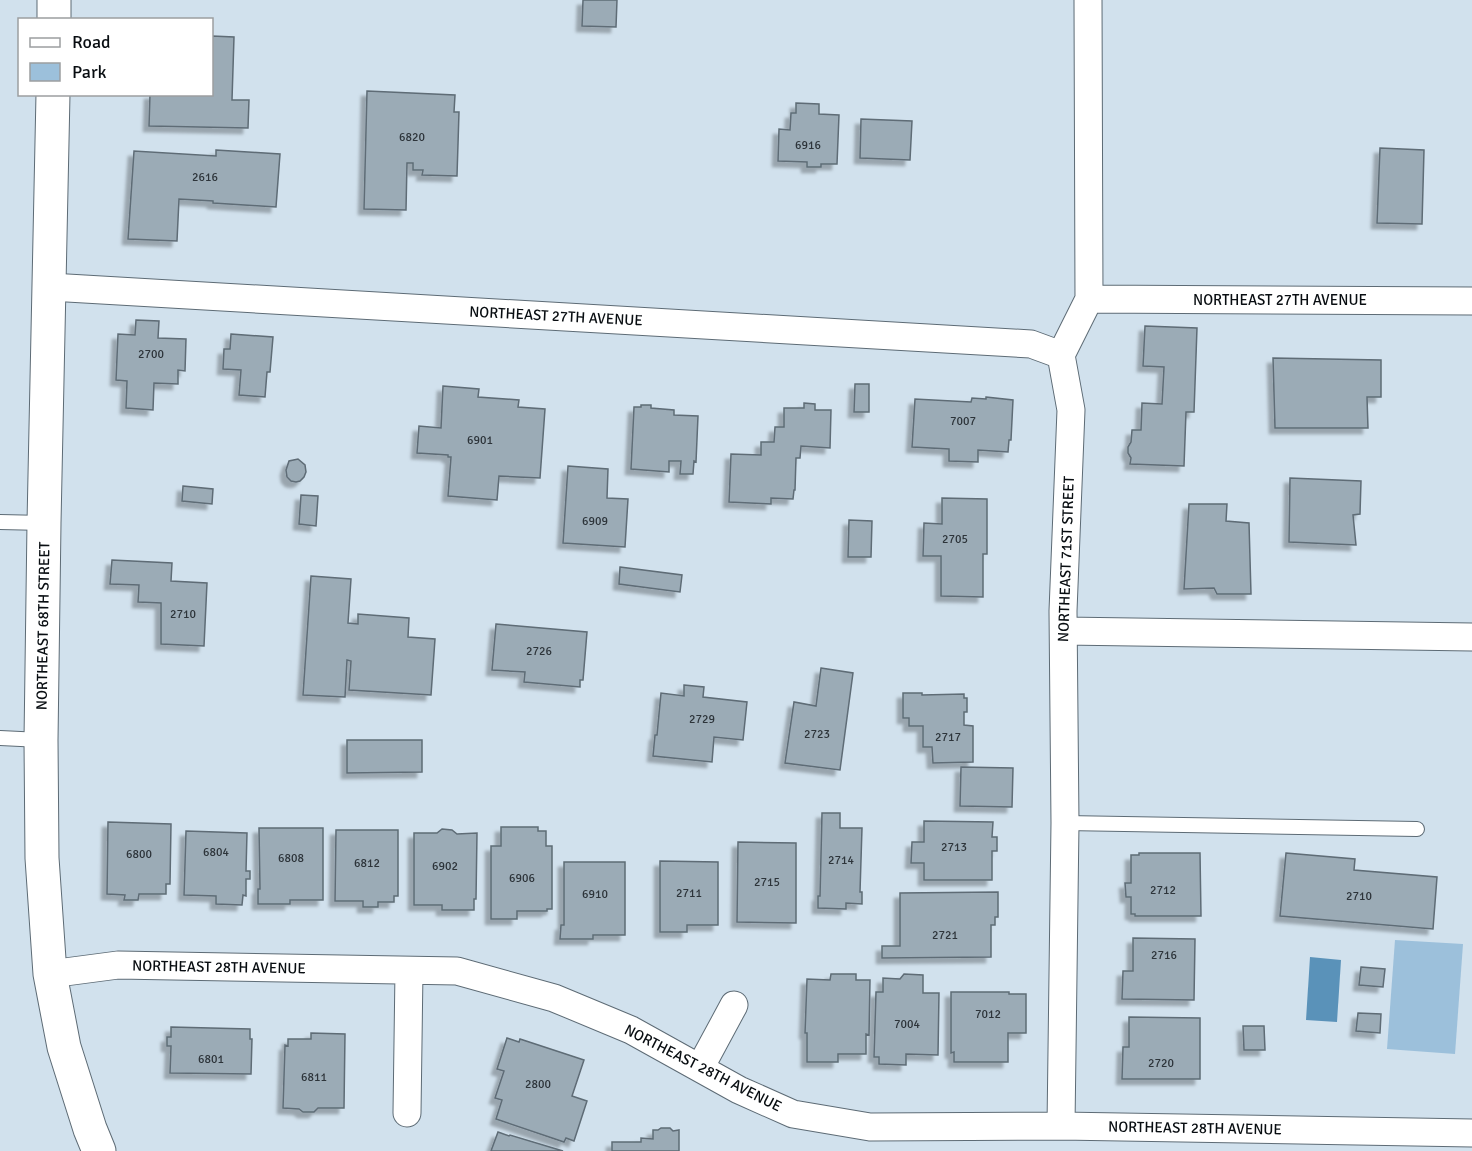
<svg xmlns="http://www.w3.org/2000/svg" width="1472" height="1151" font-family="Signika,sans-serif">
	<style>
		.green { fill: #9cc0db }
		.water { fill: #5a92b9 }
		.building { fill: #9babb6; stroke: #5e6c76; stroke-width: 1.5; filter: url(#shadow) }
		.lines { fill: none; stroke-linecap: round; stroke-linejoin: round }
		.lane-casing { stroke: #5d6b75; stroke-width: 16 }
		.street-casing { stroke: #5d6b75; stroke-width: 29 }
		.secondary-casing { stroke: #5d6b75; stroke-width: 35 }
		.lane { stroke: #fff; stroke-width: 14 }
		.street { stroke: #fff; stroke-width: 27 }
		.secondary { stroke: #fff; stroke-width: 33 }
		.labels { text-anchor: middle; stroke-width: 4.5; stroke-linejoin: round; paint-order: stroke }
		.number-label { font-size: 12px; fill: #2d343a }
		.street-label { font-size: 15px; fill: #080d11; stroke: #fff }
	</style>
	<defs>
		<filter id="shadow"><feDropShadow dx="-5.5" dy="5.5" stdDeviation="1.5" flood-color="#0004"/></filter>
	</defs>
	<rect width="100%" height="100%" fill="#d1e1ed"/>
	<path class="green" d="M 1395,940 L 1463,944 L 1455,1054 L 1387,1049 Z"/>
	<path class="water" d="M 1310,957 L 1341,960 L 1337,1022 L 1306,1020 Z"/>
	<path class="building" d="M 583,0 L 617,0 L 616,27 L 582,26 Z
		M 212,36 L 234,37 L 232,100 L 249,100 L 248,128 L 149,126 L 150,94 L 212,94 Z
		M 367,91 L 455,95 L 454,112 L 459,112 L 457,176 L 422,175 L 423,170 L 413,170 L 413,163 L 407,163 L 406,210 L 364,209 Z
		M 796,103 L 819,104 L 819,114 L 839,115 L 837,164 L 821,164 L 821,167 L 807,167 L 807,162 L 778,161 L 779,129 L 790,130 L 791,113 L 796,113 Z
		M 861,119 L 912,121 L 910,160 L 860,158 Z
		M 1380,148 L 1424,150 L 1422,224 L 1377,223 Z
		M 216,150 L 280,154 L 276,207 L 213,203 L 213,201 L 179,199 L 177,241 L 128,239 L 134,151 L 216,156 Z
		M 136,320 L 159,321 L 158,338 L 186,339 L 185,371 L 178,370 L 178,384 L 154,383 L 153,410 L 126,408 L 127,381 L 116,380 L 118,334 L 135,335 Z
		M 1145,326 L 1197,328 L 1194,412 L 1186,412 L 1184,466 L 1130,464 L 1131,458 L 1128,453 L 1128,447 L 1131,442 L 1132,430 L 1141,430 L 1142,403 L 1162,404 L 1164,367 L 1143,366 Z
		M 231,334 L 273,337 L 270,372 L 267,372 L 265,397 L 239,395 L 241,370 L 223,369 L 224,349 L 230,349 Z
		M 1273,358 L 1381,360 L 1381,397 L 1367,397 L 1368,428 L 1275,428 Z
		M 855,384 L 869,384 L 869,412 L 854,412 Z
		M 443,386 L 479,389 L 478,397 L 519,400 L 518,407 L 545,409 L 540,478 L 499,476 L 497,500 L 448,496 L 451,457 L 448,457 L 448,455 L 417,453 L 419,426 L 441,428 Z
		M 986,397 L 1013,400 L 1011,440 L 1009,440 L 1008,452 L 978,450 L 978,462 L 949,461 L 949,449 L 912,447 L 915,399 L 971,402 L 972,398 L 986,399 Z
		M 804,403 L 815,404 L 815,410 L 831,410 L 830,448 L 801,446 L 800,458 L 796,458 L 795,490 L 794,490 L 793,499 L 771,498 L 771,504 L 729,502 L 731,454 L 761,455 L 761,442 L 774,442 L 775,427 L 784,427 L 784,408 L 804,408 Z
		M 641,405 L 651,405 L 651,408 L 674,410 L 674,415 L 698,416 L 696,462 L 694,461 L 693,474 L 680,474 L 681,461 L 669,461 L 669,472 L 631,469 L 634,407 L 641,407 Z
		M 298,459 L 305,465 L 306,472 L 304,477 L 300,481 L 296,482 L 291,481 L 287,477 L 286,470 L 289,461 Z
		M 568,466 L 608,469 L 607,498 L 628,499 L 625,547 L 563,543 Z
		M 1290,478 L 1361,481 L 1360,514 L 1353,515 L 1356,545 L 1289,542 Z
		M 183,486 L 213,489 L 212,504 L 182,501 Z
		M 301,495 L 318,496 L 316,526 L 299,524 Z
		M 942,498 L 987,499 L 987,554 L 983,554 L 983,597 L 941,596 L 941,556 L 923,556 L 924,523 L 942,524 Z
		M 1189,504 L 1227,504 L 1226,521 L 1249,523 L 1251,594 L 1217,594 L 1214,588 L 1184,589 Z
		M 849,520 L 872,521 L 871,557 L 848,557 Z
		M 112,560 L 172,563 L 171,581 L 207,583 L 204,646 L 161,644 L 161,603 L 138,602 L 139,585 L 110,584 Z
		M 620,567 L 682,575 L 680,592 L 619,584 Z
		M 311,576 L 351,579 L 348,623 L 358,624 L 358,614 L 409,618 L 408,637 L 435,639 L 431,695 L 349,690 L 351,661 L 347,660 L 345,697 L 303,695 Z
		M 496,624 L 587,632 L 583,680 L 580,680 L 580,687 L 524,682 L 525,672 L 492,670 Z
		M 821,668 L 853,673 L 840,770 L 785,763 L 794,702 L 816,706 Z
		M 684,685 L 704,687 L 703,697 L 747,702 L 743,740 L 714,737 L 712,762 L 653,756 L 655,735 L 657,735 L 661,693 L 684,696 Z
		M 903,693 L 922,693 L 922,695 L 964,694 L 964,698 L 967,698 L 967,712 L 964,712 L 964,725 L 973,726 L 973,762 L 933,763 L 932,747 L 923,747 L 923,726 L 909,726 L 909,718 L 903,718 Z
		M 347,740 L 422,740 L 422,772 L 347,773 Z
		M 961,767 L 1013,768 L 1012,807 L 960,806 Z
		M 822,813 L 840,813 L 840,828 L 862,828 L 860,892 L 862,892 L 862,904 L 846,903 L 846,909 L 818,908 L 818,896 L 820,896 Z
		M 924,821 L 993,822 L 992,837 L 997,837 L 997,851 L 992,851 L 992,880 L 924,880 L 924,863 L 911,863 L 912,842 L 924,842 Z
		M 108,822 L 171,824 L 170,884 L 166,884 L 166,894 L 139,894 L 138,900 L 124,900 L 125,895 L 107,894 Z
		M 501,827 L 538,827 L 538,831 L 546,831 L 546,846 L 552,846 L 552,909 L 547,909 L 547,911 L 517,911 L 517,919 L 491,919 L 491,846 L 501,846 Z
		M 259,828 L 323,828 L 323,900 L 290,900 L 290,904 L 258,904 L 258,889 L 260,889 Z
		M 442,829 L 452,830 L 457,834 L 477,833 L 476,899 L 474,899 L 474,910 L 442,910 L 442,905 L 414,905 L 414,833 L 437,833 Z
		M 336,830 L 398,830 L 398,896 L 394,896 L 394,902 L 378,902 L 378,907 L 363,907 L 363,901 L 335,901 Z
		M 186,831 L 247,833 L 246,871 L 250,871 L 250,879 L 246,879 L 246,896 L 243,895 L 242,905 L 216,904 L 216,896 L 184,895 Z
		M 738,842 L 796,843 L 796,923 L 737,922 Z
		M 1139,853 L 1200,853 L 1201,916 L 1135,916 L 1135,914 L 1131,914 L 1131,897 L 1126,897 L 1125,883 L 1131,883 L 1131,855 L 1139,855 Z
		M 1286,853 L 1355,859 L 1354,870 L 1437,877 L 1433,929 L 1280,916 Z
		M 660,861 L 718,862 L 718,925 L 687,925 L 687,932 L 660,932 Z
		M 564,862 L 625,862 L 625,935 L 593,935 L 593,939 L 560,939 L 561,925 L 564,925 Z
		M 998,892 L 998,917 L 995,917 L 995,925 L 991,925 L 991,957 L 882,958 L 882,946 L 900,946 L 900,893 Z
		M 1133,938 L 1195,939 L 1194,1000 L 1122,999 L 1123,971 L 1133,971 Z
		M 1361,967 L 1385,969 L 1383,987 L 1359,985 Z
		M 831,974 L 856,974 L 856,980 L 870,980 L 869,1035 L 866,1034 L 866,1054 L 838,1054 L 838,1062 L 807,1062 L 807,1033 L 805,1033 L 807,979 L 830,980 Z
		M 904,974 L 923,975 L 923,993 L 939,993 L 938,1055 L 906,1054 L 906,1065 L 879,1064 L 879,1057 L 874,1057 L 876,992 L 883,992 L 883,978 L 900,979 Z
		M 951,992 L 1009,992 L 1009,994 L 1026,994 L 1026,1033 L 1008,1033 L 1008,1062 L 954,1062 L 954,1052 L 951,1053 Z
		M 1358,1013 L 1381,1014 L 1380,1033 L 1356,1031 Z
		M 1129,1017 L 1200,1018 L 1200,1079 L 1122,1079 L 1123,1047 L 1129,1047 Z
		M 1243,1026 L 1264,1026 L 1265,1050 L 1244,1050 Z
		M 171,1027 L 250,1029 L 250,1039 L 252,1039 L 251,1074 L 170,1073 L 171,1046 L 167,1046 L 167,1037 L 171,1037 Z
		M 311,1033 L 345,1034 L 344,1108 L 318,1108 L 314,1112 L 303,1112 L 299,1109 L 283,1108 L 285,1045 L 288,1046 L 288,1039 L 311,1039 Z
		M 507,1038 L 519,1042 L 520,1039 L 584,1060 L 572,1096 L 587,1101 L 574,1141 L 566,1138 L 564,1142 L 496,1119 L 502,1100 L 495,1098 L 504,1071 L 497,1069 Z
		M 661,1128 L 670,1128 L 673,1131 L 679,1130 L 679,1151 L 612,1151 L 612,1142 L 641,1142 L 641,1138 L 653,1139 L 653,1130 L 658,1130 Z
		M 498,1132 L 509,1136 L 510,1135 L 563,1151 L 491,1151 Z"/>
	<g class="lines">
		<defs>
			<path id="lane" d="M 0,522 L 44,523
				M 0,738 L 41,740
				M 1065,823 L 1417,829"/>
			<path id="street" d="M 50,287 L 1031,344 L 1061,355
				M 1089,299 L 1472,301
				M 1064,631 L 1472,637
				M 50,974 L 118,965 L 457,971 L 554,998 L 631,1030 L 739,1090 L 793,1114 L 870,1127 L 1061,1126 L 1472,1133
				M 700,1068 L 734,1005
				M 407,1113 L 409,971
				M 1061,1126 L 1065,823 L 1063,611 L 1071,410 L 1061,355 L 1089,299 L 1088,0"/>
			<path id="secondary" d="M 54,20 L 54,0
				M 53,94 L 44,523 L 41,740 L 42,858 L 50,974 L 64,1047 L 90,1129 L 99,1151"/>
		</defs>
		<use href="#lane" class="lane-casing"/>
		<use href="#street" class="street-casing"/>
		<use href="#secondary" class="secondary-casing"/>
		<use href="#lane" class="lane"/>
		<use href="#street" class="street"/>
		<use href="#secondary" class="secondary"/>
	</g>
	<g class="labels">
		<g class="number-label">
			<text x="412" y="141">6820</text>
			<text x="808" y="149">6916</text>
			<text x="205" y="181">2616</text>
			<text x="151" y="358">2700</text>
			<text x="963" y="425">7007</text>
			<text x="480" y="444">6901</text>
			<text x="595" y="525">6909</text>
			<text x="955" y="543">2705</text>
			<text x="183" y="618">2710</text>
			<text x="539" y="655">2726</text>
			<text x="702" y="723">2729</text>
			<text x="817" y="738">2723</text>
			<text x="948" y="741">2717</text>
			<text x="954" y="851">2713</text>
			<text x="216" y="856">6804</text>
			<text x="139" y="858">6800</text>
			<text x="291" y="862">6808</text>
			<text x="841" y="864">2714</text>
			<text x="367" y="867">6812</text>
			<text x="445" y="870">6902</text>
			<text x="522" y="882">6906</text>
			<text x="767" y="886">2715</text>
			<text x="1163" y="894">2712</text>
			<text x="689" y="897">2711</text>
			<text x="595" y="898">6910</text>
			<text x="1359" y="900">2710</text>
			<text x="945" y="939">2721</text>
			<text x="1164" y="959">2716</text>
			<text x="988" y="1018">7012</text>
			<text x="907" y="1028">7004</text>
			<text x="211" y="1063">6801</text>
			<text x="1161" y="1067">2720</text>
			<text x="314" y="1081">6811</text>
			<text x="538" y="1088">2800</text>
		</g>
		<g class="street-label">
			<text x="1280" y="305">NORTHEAST 27TH AVENUE</text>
			<text transform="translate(556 316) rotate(3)" y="5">NORTHEAST 27TH AVENUE</text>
			<text transform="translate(1066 559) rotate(-88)" y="5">NORTHEAST 71ST STREET</text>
			<text transform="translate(43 626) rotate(-89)" y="5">NORTHEAST 68TH STREET</text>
			<text transform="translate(219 967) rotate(1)" y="5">NORTHEAST 28TH AVENUE</text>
			<text transform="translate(703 1068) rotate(27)" y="5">NORTHEAST 28TH AVENUE</text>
			<text transform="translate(1195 1128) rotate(1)" y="5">NORTHEAST 28TH AVENUE</text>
		</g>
	</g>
	<rect x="18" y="18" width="195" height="78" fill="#ffffff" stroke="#9c9ea0" stroke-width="1.5"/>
	<rect x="30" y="38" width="30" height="9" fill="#ffffff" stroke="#9c9ea0" stroke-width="1.5"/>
	<text x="72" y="48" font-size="18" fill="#080d11">Road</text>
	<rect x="30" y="63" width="30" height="18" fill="#9cc0db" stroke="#9c9ea0" stroke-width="1.5"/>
	<text x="72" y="78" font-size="18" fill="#080d11">Park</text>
</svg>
